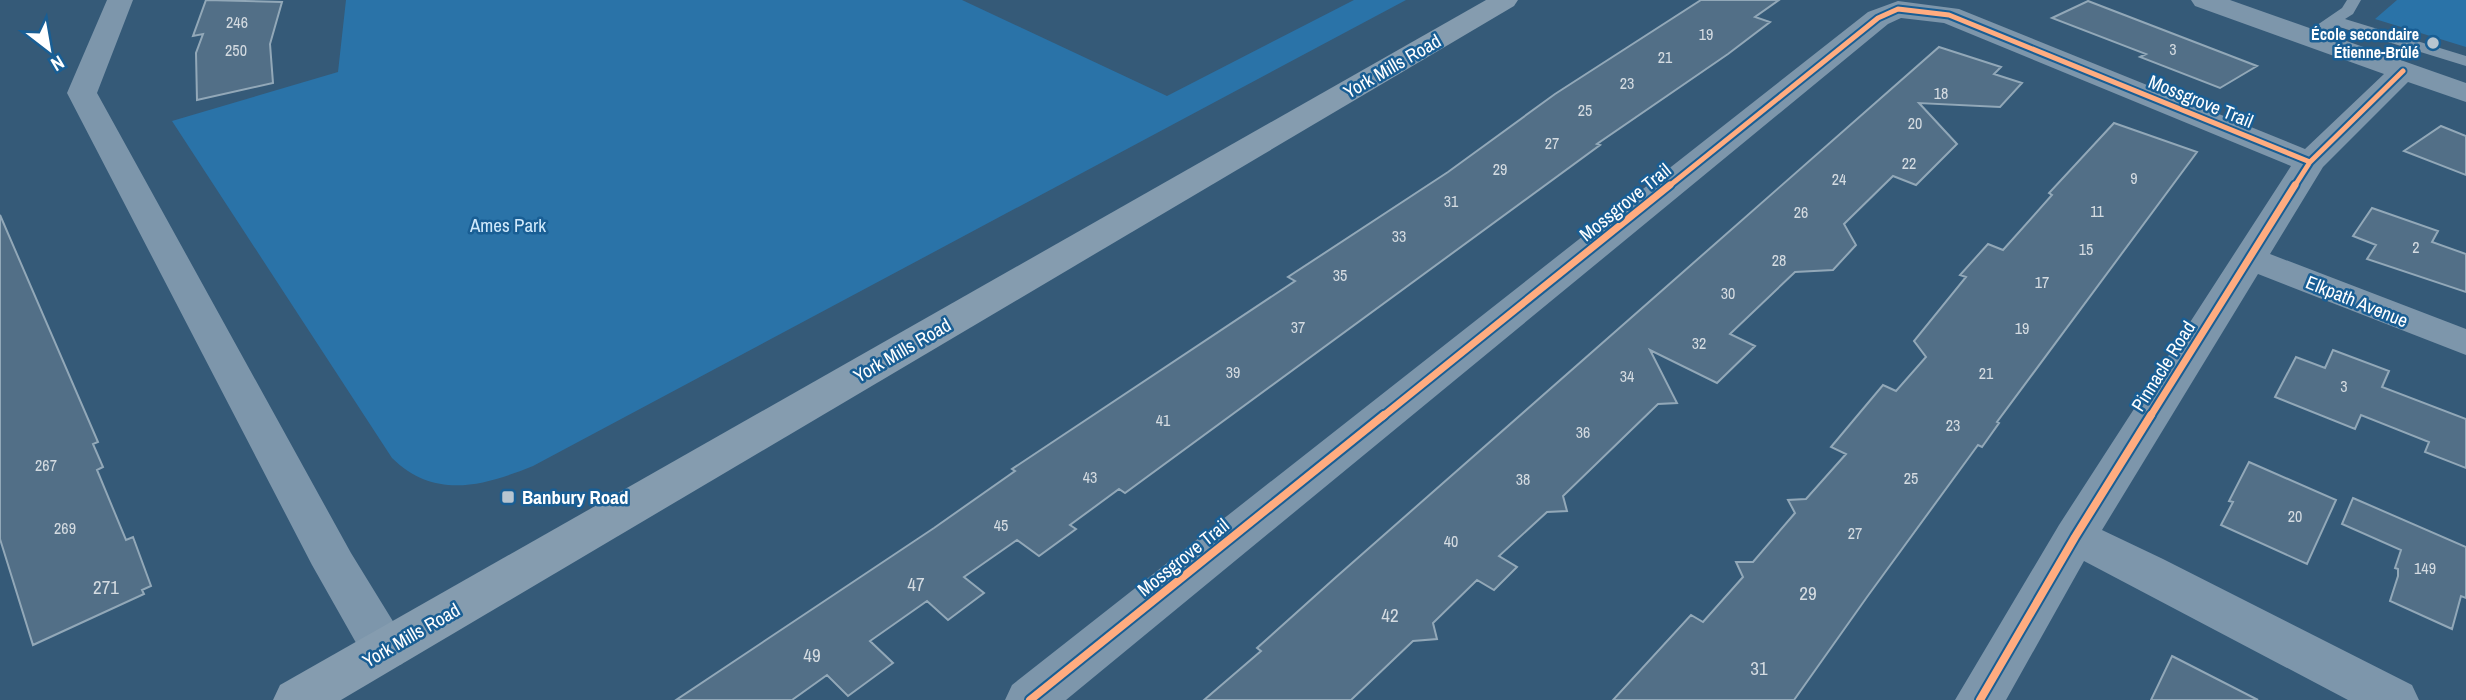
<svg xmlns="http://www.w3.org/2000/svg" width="2466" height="700" font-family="'Archivo Narrow',sans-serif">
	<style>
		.green { fill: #2a73a8 }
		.building { fill: #526f87; stroke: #92a8b8; stroke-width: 2 }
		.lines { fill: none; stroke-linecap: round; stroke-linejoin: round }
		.service { fill: #7d96ab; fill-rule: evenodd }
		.minor { fill: #7d96ab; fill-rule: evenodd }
		.tertiary { fill: #7d96ab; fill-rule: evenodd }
		.secondary { fill: #859caf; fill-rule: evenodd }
		.cycleway-far2-casing { stroke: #195e94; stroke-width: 9 }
		.cycleway-far1-casing { stroke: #195e94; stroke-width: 11 }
		.cycleway-casing { stroke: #195e94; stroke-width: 12 }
		.cycleway-far2 { stroke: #ffac80; stroke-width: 5 }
		.cycleway-far1 { stroke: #ffac80; stroke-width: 7 }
		.cycleway { stroke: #ffac80; stroke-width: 8 }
		.poi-dot { fill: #b8c5d0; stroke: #195e94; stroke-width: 2.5 }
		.labels { text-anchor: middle; stroke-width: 5; stroke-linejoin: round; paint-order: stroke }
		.number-label { font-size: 16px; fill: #d4dbe1 }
		.far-poi-label { font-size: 16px; font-weight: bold; fill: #fff; stroke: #195e94; text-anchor: end }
		.street-label { font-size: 19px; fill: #fff; stroke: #195e94 }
		.park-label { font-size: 19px; fill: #d0e9fb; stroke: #195e94 }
		.poi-label { font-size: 19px; font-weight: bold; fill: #fff; stroke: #195e94; text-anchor: start }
		.near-number-label { font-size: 19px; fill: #d4dbe1 }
	</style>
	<rect width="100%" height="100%" fill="#355a78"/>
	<path class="green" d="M 346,0 L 962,0 L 1167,96 L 1354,0 L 1406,0 L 533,466 C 483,486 435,500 392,458 L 172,121 L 338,72 Z
		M 2397,0 L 2466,0 L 2466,47 L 2375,19 Z"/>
	<path class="building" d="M 206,0 L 282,2 L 270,44 L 273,83 L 197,100 L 196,53 L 203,34 L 193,36 Z
		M 1701,0 L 1779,0 L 1755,17 L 1770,22 L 1728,54 L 1597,144 L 1600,145 L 1125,493 L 1119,489 L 1070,525 L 1076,529 L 1039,556 L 1017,540 L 964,577 L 984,593 L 948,620 L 927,601 L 870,641 L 893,663 L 848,696 L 827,675 L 792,700 L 676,700 L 934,528 L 1015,471 L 1012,469 L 1295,281 L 1288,277 L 1448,172 L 1555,94 Z
		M 2088,1 L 2257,66 L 2220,88 L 2140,57 L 2146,54 L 2052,18 Z
		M 1939,47 L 2001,67 L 1994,74 L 2022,83 L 2000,107 L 1919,103 L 1957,144 L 1916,185 L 1893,176 L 1844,224 L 1856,245 L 1833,270 L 1795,272 L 1730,334 L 1755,346 L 1717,383 L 1650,350 L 1677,403 L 1658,404 L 1563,496 L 1567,511 L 1547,512 L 1499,556 L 1517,567 L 1494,590 L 1477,580 L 1433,623 L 1437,639 L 1413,641 L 1351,700 L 1204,700 L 1261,651 L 1257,648 L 1335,578 Z
		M 2114,123 L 2197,152 L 1997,422 L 1999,423 L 1982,447 L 1978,445 L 1867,597 L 1794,700 L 1613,700 L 1691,615 L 1703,622 L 1743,577 L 1736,562 L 1753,562 L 1795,513 L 1788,500 L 1806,499 L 1846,454 L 1831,447 L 1883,385 L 1896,391 L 1926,357 L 1914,341 L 1966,277 L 1960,275 L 1988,244 L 2003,250 L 2052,195 L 2049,193 Z
		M 2441,126 L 2466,136 L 2466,175 L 2404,151 Z
		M 2372,208 L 2438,231 L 2432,242 L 2466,254 L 2466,292 L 2367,259 L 2376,245 L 2353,236 Z
		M 0,215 L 98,442 L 93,444 L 103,467 L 97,470 L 126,540 L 133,537 L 151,586 L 142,590 L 144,594 L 33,645 L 0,539 Z
		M 2333,350 L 2389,371 L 2382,387 L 2466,419 L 2466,468 L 2425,452 L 2429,442 L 2361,415 L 2355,429 L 2275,397 L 2296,357 L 2325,368 Z
		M 2249,462 L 2336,500 L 2307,564 L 2221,525 L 2233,502 L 2229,501 Z
		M 2353,498 L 2466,547 L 2466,598 L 2461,596 L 2452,629 L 2390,601 L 2398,576 L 2398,569 L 2395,568 L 2401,550 L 2342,524 Z
		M 2172,656 L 2258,700 L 2151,700 Z"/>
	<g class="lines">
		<path class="service" d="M 2347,0 L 2361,0 L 2353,14 L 2345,19 L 2466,56 L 2466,66 L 2336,26 L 2314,40 L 2304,40 L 2301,37 L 2304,34 L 2342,8 Z"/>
		<path class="minor" d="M 2191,0 L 2230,0 L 2466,83 L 2466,102 L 2408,82 L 2323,167 L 2270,254 L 2466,329 L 2466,355 L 2258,274 L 2102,530 L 2163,559 L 2412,685 L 2419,700 L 2348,700 L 2084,561 L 2006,700 L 1955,700 L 2059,525 L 2291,166 L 1944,23 L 1901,18 L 1888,24 L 1066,700 L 1005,700 L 1012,685 L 1868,12 L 1898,1 L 1959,9 L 2305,149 L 2384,74 L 2195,6 Z"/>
		<path class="tertiary" d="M 107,0 L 133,0 L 97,93 L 351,553 L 402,636 L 409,650 L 402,664 L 385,670 L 368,664 L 312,565 L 67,93 Z"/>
		<path class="secondary" d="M 1486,0 L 1518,0 L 1514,6 L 341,700 L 273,700 L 280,685 Z"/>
		<defs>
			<path id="cycleway-far2" d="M 1668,187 L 1878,18 L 1898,9 L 1949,15 L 2310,162
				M 2294,187 L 2310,162 L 2403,71"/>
			<path id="cycleway-far1" d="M 1382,417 L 1670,185
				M 2150,417 L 2295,185"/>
			<path id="cycleway" d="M 1030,700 L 1384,415
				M 1980,700 L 2075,537 L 2151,415"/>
		</defs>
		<use href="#cycleway-far2" class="cycleway-far2-casing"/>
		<use href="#cycleway-far1" class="cycleway-far1-casing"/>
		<use href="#cycleway" class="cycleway-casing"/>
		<use href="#cycleway-far2" class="cycleway-far2"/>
		<use href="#cycleway-far1" class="cycleway-far1"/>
		<use href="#cycleway" class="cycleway"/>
	</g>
	<g class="poi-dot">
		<circle cx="2433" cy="43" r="7"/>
		<rect x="501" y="490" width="14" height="14" rx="3.5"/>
	</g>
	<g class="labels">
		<g class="number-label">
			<text x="237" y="28">246</text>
			<text x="1706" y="40">19</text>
			<text x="2173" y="55">3</text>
			<text x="236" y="56">250</text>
			<text x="1665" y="63">21</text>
			<text x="1627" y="89">23</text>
			<text x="1941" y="99">18</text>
			<text x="1585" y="116">25</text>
			<text x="1915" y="129">20</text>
			<text x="1552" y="149">27</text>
			<text x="1909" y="169">22</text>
			<text x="1500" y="175">29</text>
			<text x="2134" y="184">9</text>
			<text x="1839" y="185">24</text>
			<text x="1451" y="207">31</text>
			<text x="2097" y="217">11</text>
			<text x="1801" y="218">26</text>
			<text x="1399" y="242">33</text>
			<text x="2416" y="253">2</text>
			<text x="2086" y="255">15</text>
			<text x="1779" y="266">28</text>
			<text x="1340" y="281">35</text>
			<text x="2042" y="288">17</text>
			<text x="1728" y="299">30</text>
			<text x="1298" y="333">37</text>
			<text x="2022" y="334">19</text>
			<text x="1699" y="349">32</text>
			<text x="1233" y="378">39</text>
			<text x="1986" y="379">21</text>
			<text x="1627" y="382">34</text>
			<text x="2344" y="392">3</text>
			<text x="1163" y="426">41</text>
			<text x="1953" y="431">23</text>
			<text x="1583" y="438">36</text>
			<text x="46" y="471">267</text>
			<text x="1090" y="483">43</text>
			<text x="1911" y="484">25</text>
			<text x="1523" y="485">38</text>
			<text x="2295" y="522">20</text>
			<text x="1001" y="531">45</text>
			<text x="65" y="534">269</text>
			<text x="1855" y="539">27</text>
			<text x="1451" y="547">40</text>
			<text x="2425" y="574">149</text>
		</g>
		<g class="far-poi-label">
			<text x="2419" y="40">École secondaire<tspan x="2419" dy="18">Étienne-Brûlé</tspan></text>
		</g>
		<g class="street-label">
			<text transform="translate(1392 66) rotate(-30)" y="7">York Mills Road</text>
			<text transform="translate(2201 101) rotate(22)" y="7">Mossgrove Trail</text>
			<text transform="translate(1625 202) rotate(-39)" y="7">Mossgrove Trail</text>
			<text transform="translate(2357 301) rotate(22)" y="7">Elkpath Avenue</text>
			<text transform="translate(902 350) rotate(-30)" y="7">York Mills Road</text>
			<text transform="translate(2163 366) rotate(-58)" y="7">Pinnacle Road</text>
			<text transform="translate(1183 557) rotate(-39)" y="7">Mossgrove Trail</text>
			<text transform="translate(411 635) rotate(-30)" y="7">York Mills Road</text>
		</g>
		<g class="park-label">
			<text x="508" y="232">Ames Park</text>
		</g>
		<g class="poi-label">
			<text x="522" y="504">Banbury Road</text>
		</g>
		<g class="near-number-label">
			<text x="916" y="591">47</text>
			<text x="106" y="594">271</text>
			<text x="1808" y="600">29</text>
			<text x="1390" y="622">42</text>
			<text x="812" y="662">49</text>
			<text x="1759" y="675">31</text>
		</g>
	</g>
	<g transform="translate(49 49) rotate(149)" stroke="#195e94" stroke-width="5" paint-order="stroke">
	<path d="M0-5L12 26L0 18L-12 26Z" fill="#ffffff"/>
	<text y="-10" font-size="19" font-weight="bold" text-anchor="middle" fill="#ffffff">N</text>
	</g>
</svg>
